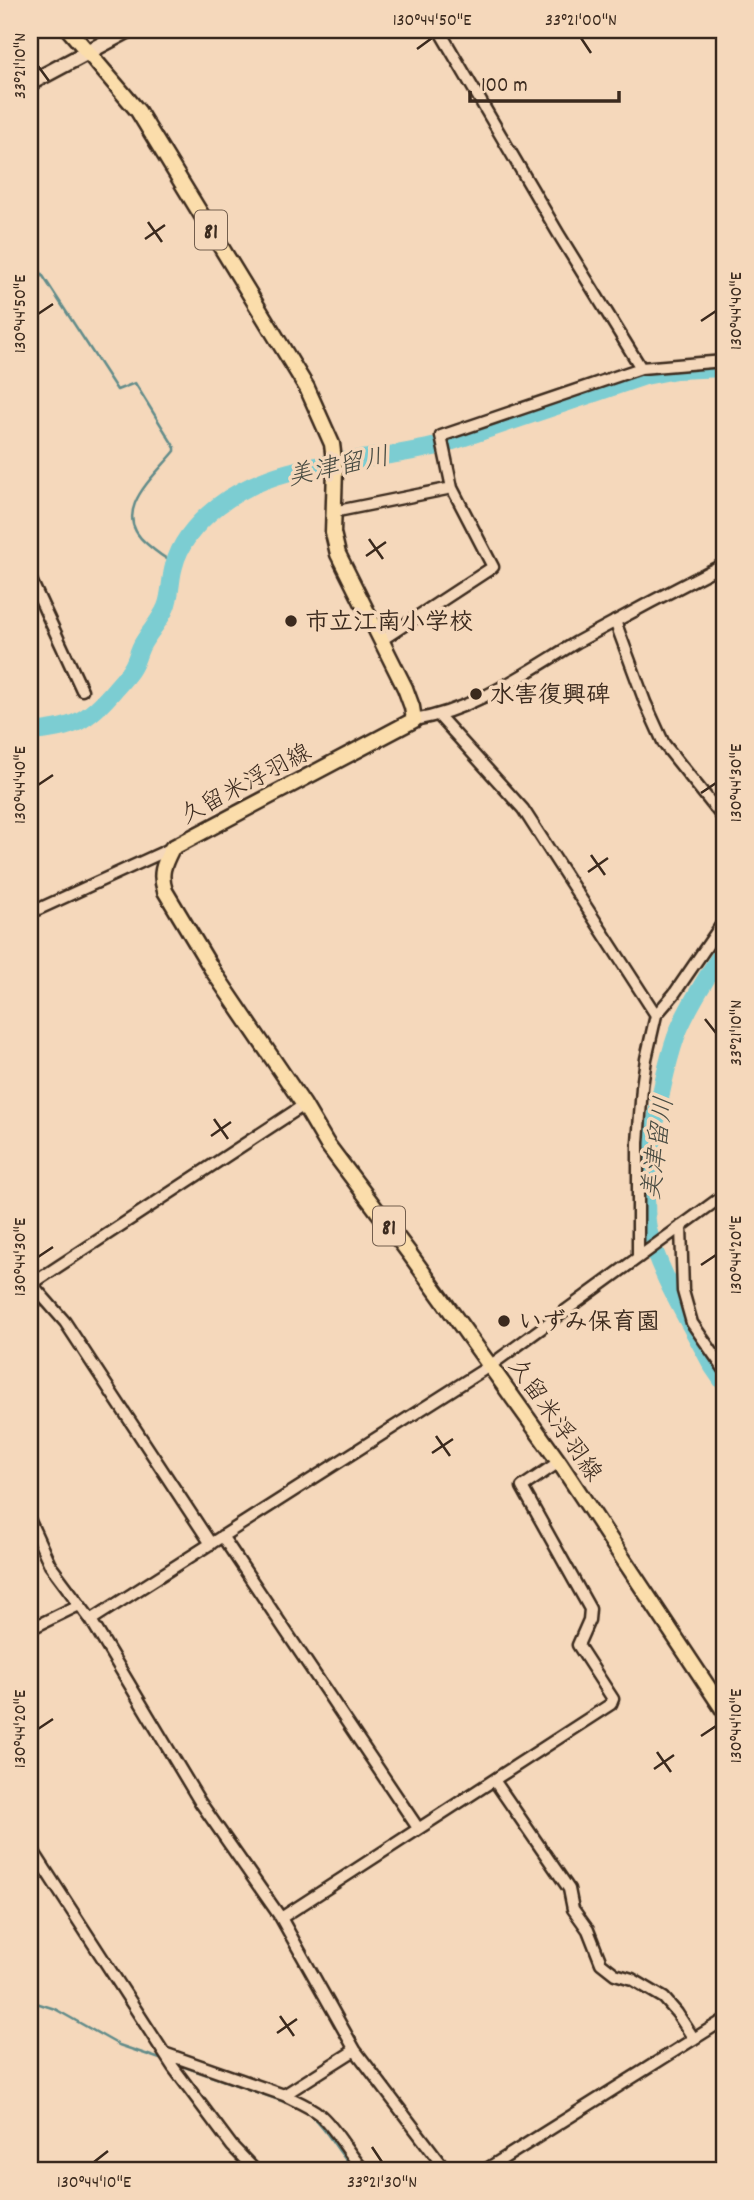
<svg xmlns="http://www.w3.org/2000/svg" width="754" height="2200" font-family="Dekko,'Klee One',sans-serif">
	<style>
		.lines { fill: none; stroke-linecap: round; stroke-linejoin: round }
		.stream { stroke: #628c8a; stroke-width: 2.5 }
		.river { stroke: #7ccdd2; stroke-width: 18 }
		.street-casing { stroke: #3b2a1e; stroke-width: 15 }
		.secondary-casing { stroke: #3b2a1e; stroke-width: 19 }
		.primary-casing { stroke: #3b2a1e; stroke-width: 19 }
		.street { stroke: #f5d8bb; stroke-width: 10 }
		.secondary { stroke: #f5d8bb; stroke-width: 14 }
		.primary { stroke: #fbddab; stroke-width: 14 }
		.ticks { fill: none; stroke: #3b2a1e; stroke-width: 2.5 }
		.poi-dot { fill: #3b2a1e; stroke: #f5d8bb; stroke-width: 2.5 }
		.labels { text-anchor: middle; stroke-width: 7; stroke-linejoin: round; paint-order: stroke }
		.shield { fill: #f5d8bb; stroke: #735e4d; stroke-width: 2 }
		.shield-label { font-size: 23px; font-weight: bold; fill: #3b2a1e }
		.poi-label { font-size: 24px; font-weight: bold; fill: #3b2a1e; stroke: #f5d8bb; text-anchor: start }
		.street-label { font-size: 24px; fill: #3b2a1e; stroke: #f5d8bb }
		.water-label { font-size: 26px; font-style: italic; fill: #484b42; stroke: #f5d8bb }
		.neatline { fill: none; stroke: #3b2a1e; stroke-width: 2.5 }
		.ticks-label { font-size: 18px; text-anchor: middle; fill: #3b2a1e }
	</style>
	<rect width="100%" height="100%" fill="#f5d8bb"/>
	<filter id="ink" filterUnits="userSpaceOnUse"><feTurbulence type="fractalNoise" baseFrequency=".0143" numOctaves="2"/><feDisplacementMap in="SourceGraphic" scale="14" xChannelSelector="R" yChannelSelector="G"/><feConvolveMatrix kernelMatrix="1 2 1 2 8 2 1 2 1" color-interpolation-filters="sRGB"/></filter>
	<g filter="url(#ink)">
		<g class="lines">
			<path class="stream" d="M 30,256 L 117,390 L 135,383 L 175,448 L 175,451 C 153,478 109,513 147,544 C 155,551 164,558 174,563
				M 30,2001 L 55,2009 L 119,2045 L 163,2060
				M 176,2064 L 296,2106 C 329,2125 330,2145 355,2170"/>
			<path class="river" d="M 30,732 C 72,729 88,722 116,688 C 121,682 128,675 132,668 C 137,660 138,651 143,643 C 150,631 160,621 166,607 C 171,595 170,579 174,566 C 180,542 199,521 218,506 C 283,456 366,465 441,445 L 645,376 L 676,370 L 724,368
				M 724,950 C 708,976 691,1001 679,1029 C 663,1067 640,1187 648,1228 C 656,1269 693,1328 713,1367 L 724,1383"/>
			<defs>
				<path id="street" d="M 439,30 L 558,233 L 641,368
					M 333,512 L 452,488
					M 30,578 L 82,690
					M 615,621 L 645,702 L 664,744 L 724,819
					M 380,641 L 493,567 L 452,488 L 441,436 L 641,368 L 724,361
					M 439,716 L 523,809 L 656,1015
					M 414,720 C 475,710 525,673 577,642 C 626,615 675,589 724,564
					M 30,913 L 172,848
					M 681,1226 L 683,1291 L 692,1323 L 724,1369
					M 638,1257 L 638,1143 L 642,1087 L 646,1059 L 656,1015 L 674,994 L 724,921
					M 30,1282 L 65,1322 L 211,1544
					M 30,1285 L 304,1105
					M 30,1521 L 50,1565 L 91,1620 L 200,1802 L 281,1918 L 355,2050 L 446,2170
					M 222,1536 L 418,1828
					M 91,1620 L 491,1365 L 724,1195
					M 30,1629 L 79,1605
					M 494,1780 L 569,1889 L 573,1909 L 588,1930 L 601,1963 L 615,1974 L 632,1979 L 664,1998 L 677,2013 L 694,2039
					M 30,1846 L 173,2067 L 232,2146 L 255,2170
					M 281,1918 L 611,1704 L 613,1699 L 578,1645 L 589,1620 L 590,1609 L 522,1487 L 559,1462
					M 164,2053 L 284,2095 L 355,2050
					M 284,2095 C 296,2101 309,2106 319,2114 C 337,2129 347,2153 364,2170
					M 485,2170 L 724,2020"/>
				<path id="secondary" d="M 30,83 L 129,30"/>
				<path id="primary" d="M 69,30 L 138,111 L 307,388 L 332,444 L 335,469 L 333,533 L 338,554 L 405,688 L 412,707 L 414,720 L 172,848 C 164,864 159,873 165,891 L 213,971 L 304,1105 L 327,1144 L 409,1253 L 559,1462 L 724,1711"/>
			</defs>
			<use href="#street" class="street-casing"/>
			<use href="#secondary" class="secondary-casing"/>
			<use href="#primary" class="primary-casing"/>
			<use href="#street" class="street"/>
			<use href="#secondary" class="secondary"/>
			<use href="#primary" class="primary"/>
		</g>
	</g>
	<path class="ticks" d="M 581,38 L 591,53M 417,49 L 432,38M 38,66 L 49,81M 148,222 L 162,242M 145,239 L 165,225M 38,314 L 53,304M 701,321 L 716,311M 369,539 L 383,559M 366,556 L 386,542M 38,785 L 53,775M 701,793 L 716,783M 591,855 L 605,875M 588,872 L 608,858M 705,1019 L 716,1033M 214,1119 L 228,1139M 211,1136 L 231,1122M 38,1257 L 53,1247M 701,1265 L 716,1255M 436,1436 L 450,1456M 432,1453 L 453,1439M 38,1729 L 53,1719M 701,1736 L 716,1726M 657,1752 L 671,1772M 654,1769 L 674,1755M 280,2016 L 294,2036M 277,2033 L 297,2019M 372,2147 L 382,2162M 94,2162 L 108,2151"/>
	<g class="poi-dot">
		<circle cx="291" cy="621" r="7"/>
		<circle cx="476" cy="694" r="7"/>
		<circle cx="504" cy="1321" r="7"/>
	</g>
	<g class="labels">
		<g class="shield">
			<rect x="195" y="210.5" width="32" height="39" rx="5"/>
			<rect x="373" y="1206.5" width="32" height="39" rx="5"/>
		</g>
		<g class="shield-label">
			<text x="211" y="238">81</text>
			<text x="389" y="1234">81</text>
		</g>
		<g class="poi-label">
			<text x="305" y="629">市立江南小学校</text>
			<text x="490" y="702">水害復興碑</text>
			<text x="518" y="1329">いずみ保育園</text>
		</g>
		<g class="street-label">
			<text transform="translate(245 783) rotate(-28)" y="8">久留米浮羽線</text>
			<text transform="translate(556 1419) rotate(55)" y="8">久留米浮羽線</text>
		</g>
		<g class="water-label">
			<text transform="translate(338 465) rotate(-12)" y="9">美津留川</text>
			<text transform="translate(656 1148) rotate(-82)" y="9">美津留川</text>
		</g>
	</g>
	<rect width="754" height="2200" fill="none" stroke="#f5d8bb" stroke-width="77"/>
	<path d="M470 91v10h149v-10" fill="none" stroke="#3b2a1e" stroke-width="3.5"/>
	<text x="481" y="91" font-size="21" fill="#3b2a1e" stroke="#f5d8bb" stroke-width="5" paint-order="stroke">100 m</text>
	<rect x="38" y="38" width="678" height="2124" class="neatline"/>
	<g class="ticks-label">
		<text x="432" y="25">130°44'50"E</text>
		<text x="581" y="25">33°21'00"N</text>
		<text transform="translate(19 66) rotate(-90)" y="6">33°21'10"N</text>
		<text transform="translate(735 311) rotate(-90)" y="6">130°44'40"E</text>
		<text transform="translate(19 314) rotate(-90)" y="6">130°44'50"E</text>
		<text transform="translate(735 783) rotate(-90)" y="6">130°44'30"E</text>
		<text transform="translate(19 785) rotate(-90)" y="6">130°44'40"E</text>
		<text transform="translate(735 1033) rotate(-90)" y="6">33°21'10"N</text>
		<text transform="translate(735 1255) rotate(-90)" y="6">130°44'20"E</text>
		<text transform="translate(19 1257) rotate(-90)" y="6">130°44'30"E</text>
		<text transform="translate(735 1726) rotate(-90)" y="6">130°44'10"E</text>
		<text transform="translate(19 1729) rotate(-90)" y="6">130°44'20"E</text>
		<text x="94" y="2187">130°44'10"E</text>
		<text x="382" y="2187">33°21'30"N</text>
	</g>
</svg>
